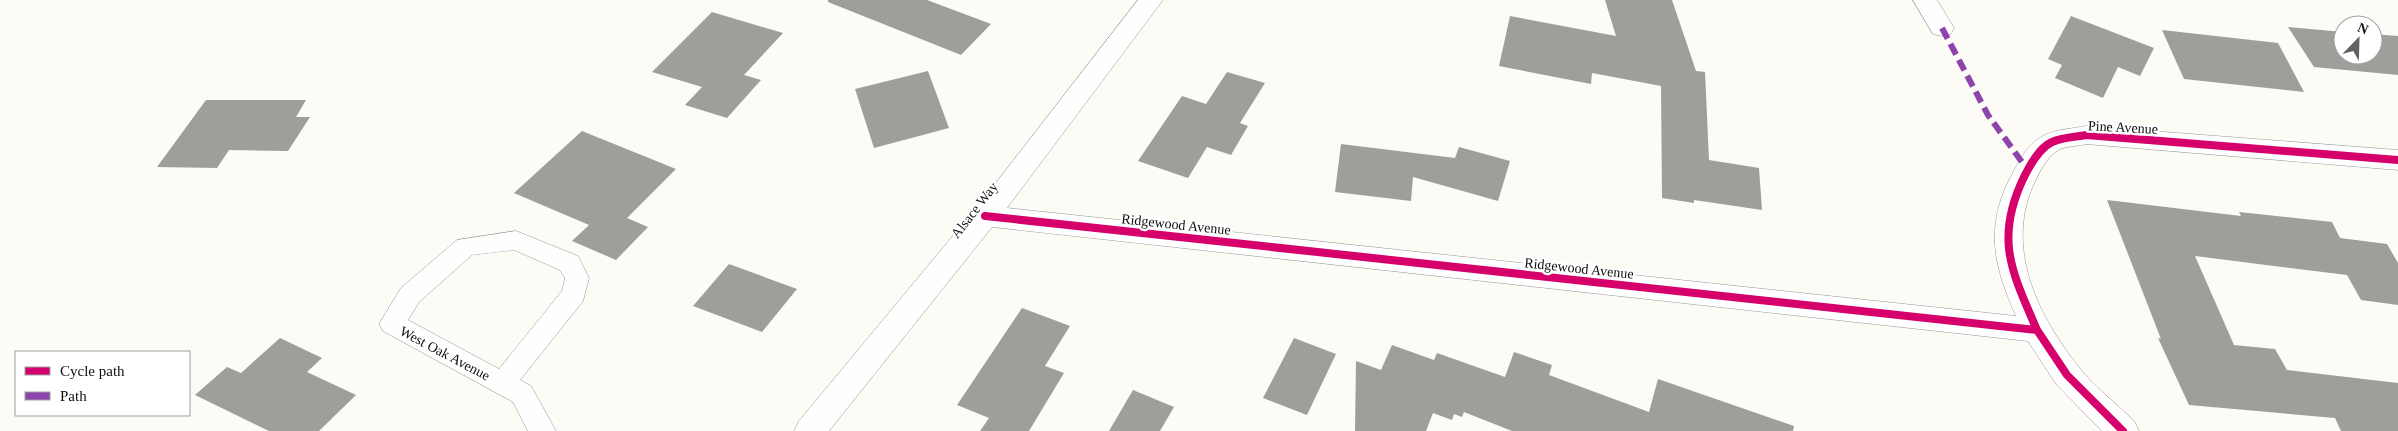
<svg xmlns="http://www.w3.org/2000/svg" width="2398" height="431" font-family="'Times New Roman',serif">
	<style>
		.building { fill: #a09e9a }
		.lines { fill: none; stroke-linecap: round; stroke-linejoin: round }
		.service-casing { stroke: #969593; stroke-width: 1 }
		.minor-casing { stroke: #969593; stroke-width: 1 }
		.service { fill: #fffefe; fill-rule: evenodd }
		.minor { fill: #fffefe; fill-rule: evenodd }
		.quiet { stroke: #8e44ad; stroke-width: 6; stroke-dasharray: 12 6; stroke-linecap: butt }
		.cycleway-casing { stroke: #fff; stroke-width: 11 }
		.cycleway { stroke: #d6006c; stroke-width: 8 }
		.labels { text-anchor: middle; stroke-width: 5; stroke-linejoin: round; paint-order: stroke }
		.street-label { font-size: 14px; fill: #0f0f0f; stroke: #fff }
	</style>
	<rect width="100%" height="100%" fill="#fcfbf5"/>
	<path class="building" d="M 828,0 L 927,0 L 991,24 L 961,55 L 828,2 Z
		M 1605,0 L 1672,0 L 1696,71 L 1705,72 L 1709,160 L 1759,168 L 1762,210 L 1694,200 L 1694,203 L 1662,198 L 1661,86 L 1592,73 L 1591,84 L 1499,66 L 1510,16 L 1616,36 Z
		M 712,12 L 783,33 L 744,75 L 761,80 L 727,118 L 685,105 L 702,87 L 652,72 Z
		M 2071,16 L 2154,48 L 2140,76 L 2118,67 L 2103,98 L 2055,78 L 2062,65 L 2048,59 Z
		M 2288,27 L 2343,32 L 2343,55 L 2373,55 L 2373,34 L 2398,36 L 2398,75 L 2314,67 Z
		M 2162,30 L 2278,43 L 2304,92 L 2184,79 Z
		M 928,71 L 949,128 L 874,148 L 855,89 Z
		M 1227,72 L 1265,83 L 1240,123 L 1248,126 L 1231,155 L 1207,147 L 1188,178 L 1138,161 L 1182,96 L 1206,104 Z
		M 206,100 L 306,100 L 296,117 L 310,117 L 288,151 L 229,150 L 217,168 L 157,167 Z
		M 582,131 L 676,169 L 627,218 L 648,227 L 616,260 L 572,241 L 589,225 L 514,193 Z
		M 1341,144 L 1455,158 L 1459,147 L 1510,161 L 1498,201 L 1413,177 L 1411,201 L 1335,192 Z
		M 2107,200 L 2241,216 L 2239,212 L 2332,222 L 2340,238 L 2387,244 L 2398,263 L 2398,305 L 2361,300 L 2347,275 L 2195,256 L 2234,345 L 2275,349 L 2287,370 L 2398,383 L 2398,431 L 2341,431 L 2335,418 L 2189,405 L 2158,338 L 2161,339 Z
		M 729,264 L 797,289 L 762,332 L 693,306 Z
		M 1022,308 L 1070,326 L 1045,366 L 1064,373 L 1029,431 L 980,431 L 989,418 L 957,405 Z
		M 280,338 L 322,358 L 307,372 L 356,395 L 319,431 L 269,431 L 195,395 L 227,367 L 241,373 Z
		M 1294,338 L 1336,354 L 1307,415 L 1263,398 Z
		M 1392,345 L 1434,360 L 1437,353 L 1505,377 L 1514,352 L 1552,365 L 1549,375 L 1649,412 L 1658,379 L 1794,426 L 1793,431 L 1512,431 L 1464,412 L 1462,417 L 1454,414 L 1452,420 L 1433,413 L 1426,431 L 1355,431 L 1356,361 L 1381,370 Z
		M 1133,390 L 1174,407 L 1160,431 L 1109,431 Z"/>
	<g class="lines">
		<defs>
			<path id="service" d="M 516,231 L 578,256 L 589,278 L 583,301 L 520,380 L 531,386 L 556,431 L 528,431 L 513,402 L 383,331 L 379,324 L 401,288 L 457,240 ZM 514,250 L 560,270 L 565,278 L 562,291 L 499,369 L 408,320 L 419,302 L 472,255 Z"/>
			<path id="minor" d="M 1138,0 L 1163,0 L 1007,208 L 2016,316 C 1992,262 1984,223 2015,169 C 2021,157 2029,144 2041,137 C 2054,129 2072,129 2086,126 L 2398,150 L 2398,170 L 2086,144 C 2079,146 2071,146 2063,148 C 2047,153 2036,178 2030,193 C 2008,255 2039,316 2077,365 C 2093,386 2116,403 2134,421 L 2139,431 L 2102,431 L 2056,384 L 2028,341 L 992,227 L 829,431 L 794,431 L 799,421 L 981,202 Z
				M 1913,0 L 1937,0 L 1954,28 L 1951,34 L 1942,36 L 1933,34 Z"/>
		</defs>
		<use href="#service" class="service-casing"/>
		<use href="#minor" class="minor-casing"/>
		<use href="#service" class="service"/>
		<use href="#minor" class="minor"/>
		<path class="quiet" d="M 1942,28 L 1988,115 L 2027,169"/>
		<defs>
			<path id="cycleway" d="M 985,216 L 2037,330 L 2067,375 L 2123,431
				M 2037,330 C 2012,272 1994,239 2024,177 C 2030,165 2039,148 2052,142 C 2063,137 2075,137 2086,135 L 2398,160"/>
		</defs>
		<use href="#cycleway" class="cycleway-casing"/>
		<use href="#cycleway" class="cycleway"/>
	</g>
	<g class="labels">
		<g class="street-label">
			<text transform="translate(2123 127) rotate(3)" y="5">Pine Avenue</text>
			<text transform="translate(974 210) rotate(-52)" y="5">Alsace Way</text>
			<text transform="translate(1176 224) rotate(6)" y="5">Ridgewood Avenue</text>
			<text transform="translate(1579 268) rotate(6)" y="5">Ridgewood Avenue</text>
			<text transform="translate(445 353) rotate(28)" y="5">West Oak Avenue</text>
		</g>
	</g>
	<rect x="15" y="351" width="175" height="65" fill="#ffffff" stroke="#9f9f9f"/>
	<rect x="25" y="367" width="25" height="8" fill="#d6006c" stroke="#9f9f9f"/>
	<text x="60" y="376" font-size="15" fill="#0f0f0f">Cycle path</text>
	<rect x="25" y="392" width="25" height="8" fill="#8e44ad" stroke="#9f9f9f"/>
	<text x="60" y="401" font-size="15" fill="#0f0f0f">Path</text>
	<g transform="translate(2358 40) rotate(23)"><circle r="24" fill="#ffffff" stroke="#9f9f9f"/>
	<path d="M0-4L9 19L0 12L-9 19Z" fill="#626260"/>
	<text y="-8" font-size="14" font-weight="bold" text-anchor="middle" fill="#0f0f0f">N</text>
	</g>
</svg>
